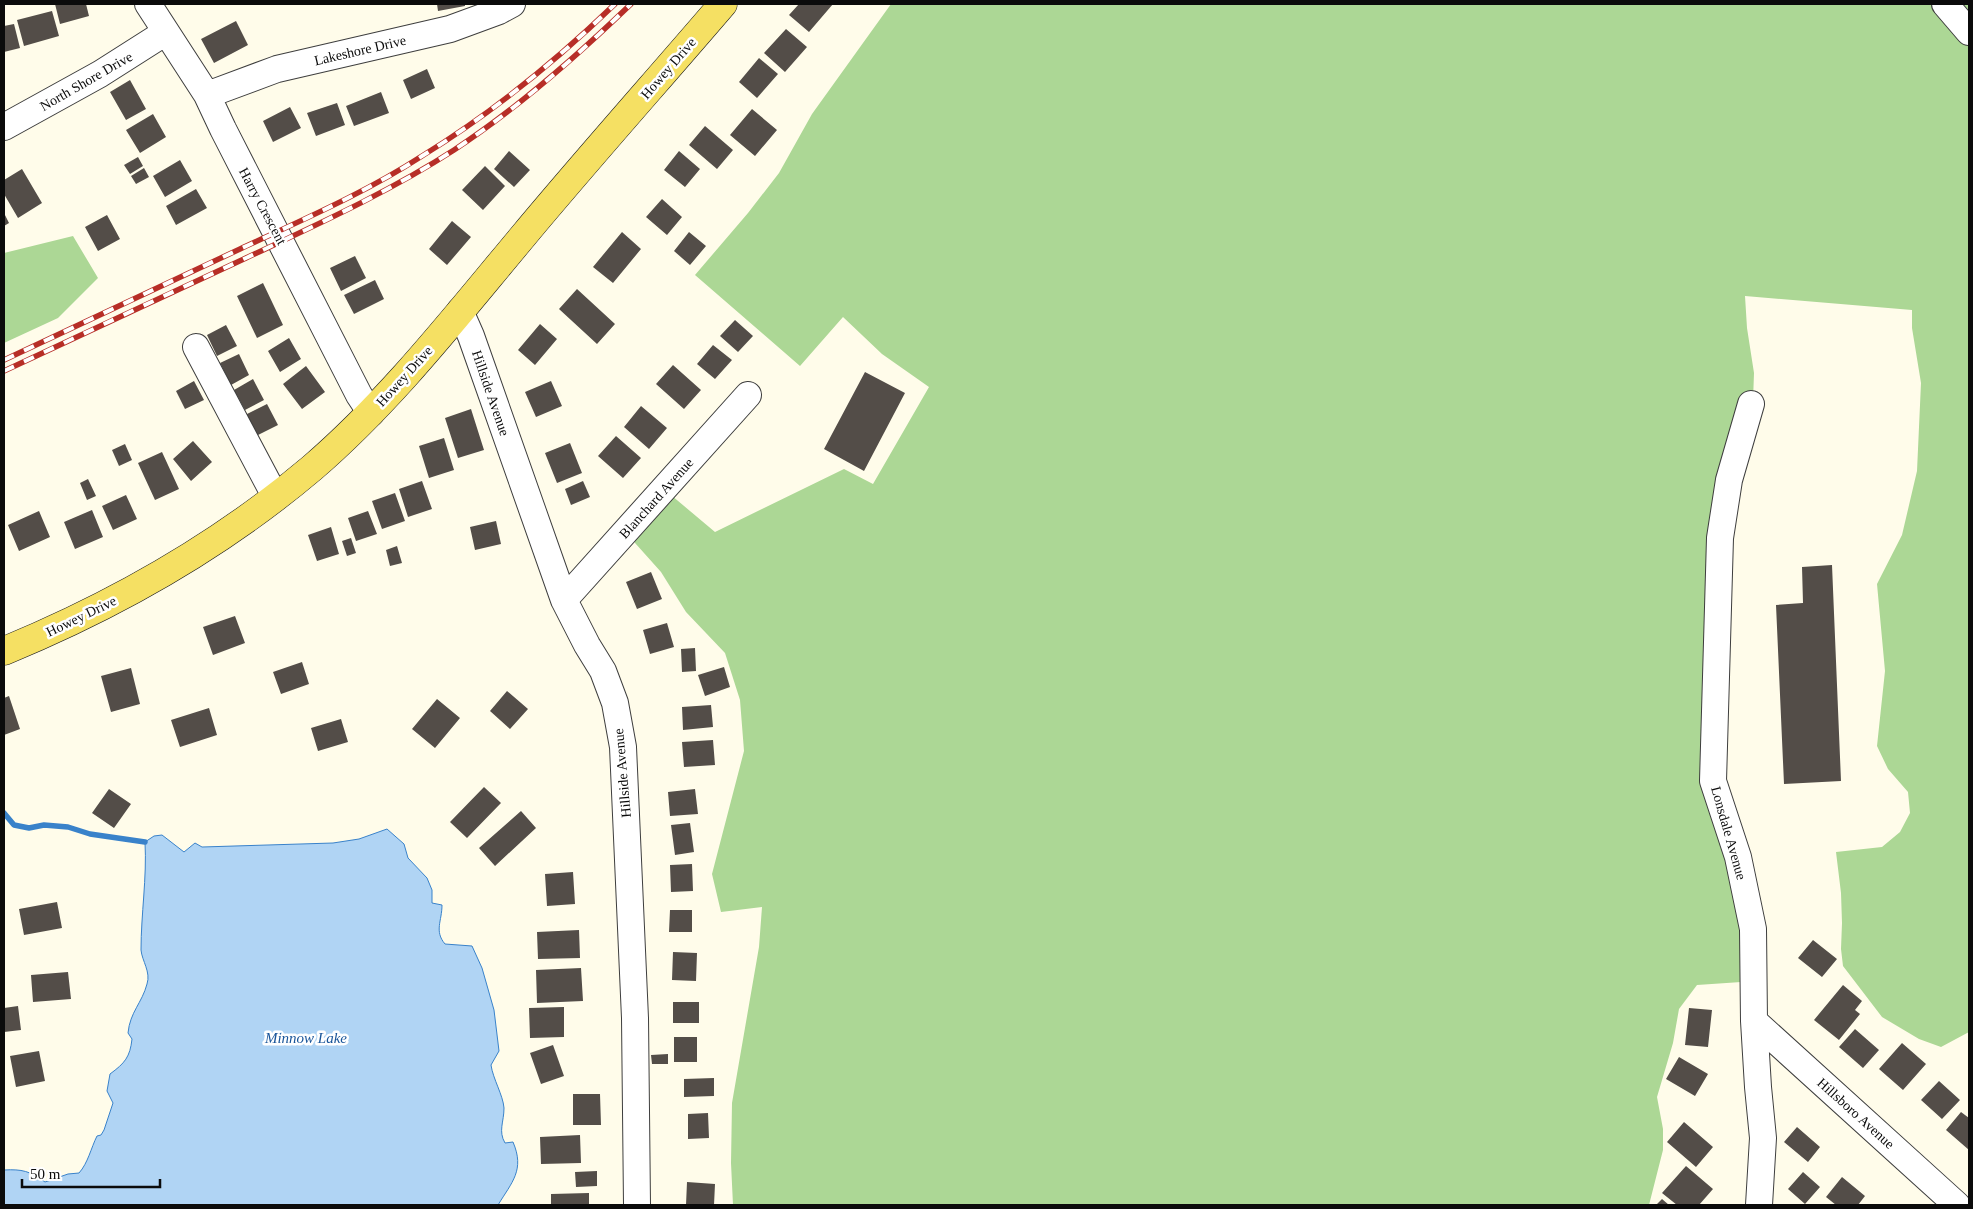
<svg xmlns="http://www.w3.org/2000/svg" width="1973" height="1209" font-family="'Times New Roman',serif">
	<style>
		.forest { fill: #acd795 }
		.water { fill: #b0d4f4; stroke: #3982ca }
		.lines { fill: none; stroke-linecap: round; stroke-linejoin: round }
		.stream { stroke: #3982ca; stroke-width: 5.5 }
		.building { fill: #534d48 }
		.minor-casing { stroke: #3e3e3e; stroke-width: 28 }
		.major-casing { stroke: #1c1c1c; stroke-width: 29 }
		.minor { stroke: #fff; stroke-width: 26 }
		.major { stroke: #f5e063; stroke-width: 28 }
		.rail-casing { stroke: #b72e27; stroke-width: 5.5 }
		.rail { stroke: #fff; stroke-width: 4; stroke-dasharray: 11; stroke-linecap: butt }
		.labels { text-anchor: middle; stroke-width: 5; stroke-linejoin: round; paint-order: stroke }
		.street-label { font-size: 14px; fill: #0b0b0b; stroke: #fff }
		.water-label { font-size: 15px; font-style: italic; fill: #185499; stroke: #fff }
	</style>
	<rect width="100%" height="100%" fill="#fffcea"/>
	<path class="forest" d="M 891,4 L 1969,4 L 1969,1032 L 1941,1047 L 1919,1039 L 1882,1017 L 1843,966 L 1841,949 L 1842,923 L 1841,893 L 1836,852 L 1882,847 L 1900,832 L 1910,813 L 1908,792 L 1888,769 L 1877,746 L 1885,671 L 1877,584 L 1902,535 L 1917,471 L 1921,383 L 1912,328 L 1912,310 L 1745,296 L 1747,328 L 1754,373 L 1753,401 L 1730,480 L 1714,781 L 1756,981 L 1697,985 L 1679,1009 L 1673,1043 L 1657,1097 L 1663,1129 L 1663,1150 L 1649,1205 L 733,1205 L 731,1163 L 732,1103 L 759,947 L 762,907 L 721,912 L 712,874 L 744,751 L 740,700 L 725,653 L 686,612 L 661,572 L 627,534 L 665,490 L 715,532 L 844,469 L 873,484 L 929,387 L 882,354 L 843,317 L 800,366 L 695,275 L 748,213 L 779,173 L 812,114 Z
		M 73,236 L 98,278 L 58,318 L 4,343 L 4,253 Z"/>
	<path class="water" d="M 387,829 L 404,844 L 408,858 L 427,878 L 432,890 L 432,903 L 442,905 C 442,921 434,931 445,944 L 472,946 L 482,968 L 494,1010 L 499,1051 L 491,1065 C 493,1079 503,1095 504,1108 C 504,1122 498,1131 505,1143 L 513,1142 C 525,1170 512,1182 498,1205 L 4,1205 L 4,1170 C 22,1169 30,1171 45,1182 L 68,1174 L 79,1173 C 88,1163 91,1148 97,1136 L 101,1135 L 104,1130 L 113,1103 L 107,1091 L 110,1074 C 125,1063 130,1057 132,1039 L 128,1033 C 130,1012 142,1003 147,984 C 151,972 142,961 141,950 C 141,914 147,878 145,842 L 154,836 L 162,835 L 184,852 L 195,843 L 202,847 L 333,843 L 359,839 Z"/>
	<g class="lines">
		<path class="stream" d="M 4,813 L 14,825 L 29,828 L 44,825 L 68,827 L 90,834 L 145,842"/>
	</g>
	<path class="building" d="M 55,4 L 86,4 L 89,16 L 60,24 Z
		M 437,4 L 465,4 L 465,6 L 438,11 Z
		M 799,4 L 833,4 L 809,32 L 789,15 Z
		M 52,11 L 59,36 L 24,46 L 17,20 Z
		M 236,21 L 248,45 L 214,63 L 201,39 Z
		M 14,24 L 20,48 L 4,52 L 4,26 Z
		M 786,29 L 807,47 L 785,72 L 764,53 Z
		M 759,58 L 778,74 L 757,98 L 739,82 Z
		M 427,69 L 435,88 L 411,99 L 403,80 Z
		M 130,80 L 146,109 L 126,120 L 110,92 Z
		M 381,92 L 389,113 L 354,126 L 346,106 Z
		M 337,103 L 345,125 L 316,136 L 307,113 Z
		M 290,107 L 301,128 L 273,142 L 263,121 Z
		M 752,109 L 777,130 L 755,156 L 730,135 Z
		M 153,114 L 166,137 L 140,153 L 126,130 Z
		M 705,126 L 733,150 L 717,169 L 689,145 Z
		M 509,151 L 530,170 L 514,187 L 494,169 Z
		M 679,151 L 700,169 L 685,187 L 664,170 Z
		M 138,157 L 143,166 L 130,174 L 124,165 Z
		M 180,160 L 192,181 L 165,197 L 153,176 Z
		M 485,166 L 505,186 L 483,210 L 462,190 Z
		M 144,168 L 149,177 L 136,184 L 131,176 Z
		M 22,169 L 42,203 L 18,218 L 4,194 L 4,180 Z
		M 196,189 L 207,208 L 176,225 L 166,206 Z
		M 662,199 L 682,217 L 667,235 L 646,217 Z
		M 4,213 L 9,223 L 4,226 Z
		M 107,215 L 120,239 L 98,251 L 85,227 Z
		M 452,221 L 471,237 L 447,265 L 429,249 Z
		M 622,232 L 641,249 L 613,283 L 593,267 Z
		M 689,232 L 706,246 L 690,265 L 674,251 Z
		M 355,256 L 366,278 L 341,291 L 330,268 Z
		M 375,280 L 384,299 L 354,314 L 344,295 Z
		M 263,283 L 283,325 L 257,338 L 237,296 Z
		M 577,289 L 615,324 L 597,344 L 559,309 Z
		M 735,320 L 753,336 L 738,352 L 720,336 Z
		M 540,324 L 557,339 L 535,365 L 518,350 Z
		M 226,325 L 237,346 L 217,356 L 207,335 Z
		M 289,338 L 301,359 L 280,372 L 268,351 Z
		M 713,345 L 732,360 L 715,379 L 697,364 Z
		M 239,354 L 249,375 L 231,385 L 220,363 Z
		M 673,365 L 701,390 L 684,409 L 656,384 Z
		M 306,366 L 325,392 L 302,409 L 283,384 Z
		M 865,372 L 905,393 L 864,471 L 824,449 Z
		M 253,379 L 264,400 L 245,410 L 234,390 Z
		M 194,381 L 204,400 L 185,409 L 176,391 Z
		M 551,381 L 562,406 L 536,417 L 525,392 Z
		M 267,404 L 278,425 L 256,436 L 245,415 Z
		M 641,406 L 667,428 L 649,449 L 624,427 Z
		M 471,409 L 484,450 L 458,458 L 445,418 Z
		M 616,436 L 641,458 L 623,478 L 598,456 Z
		M 444,438 L 454,470 L 429,478 L 419,446 Z
		M 193,441 L 212,462 L 191,481 L 173,459 Z
		M 570,443 L 582,473 L 557,483 L 545,453 Z
		M 125,444 L 132,460 L 119,466 L 112,450 Z
		M 162,452 L 179,489 L 155,500 L 138,463 Z
		M 88,479 L 96,496 L 87,500 L 80,483 Z
		M 422,481 L 432,509 L 408,517 L 399,489 Z
		M 583,481 L 590,497 L 571,505 L 565,489 Z
		M 395,493 L 405,521 L 382,529 L 372,501 Z
		M 126,495 L 137,519 L 113,530 L 102,506 Z
		M 92,510 L 103,537 L 75,549 L 64,522 Z
		M 39,511 L 50,537 L 19,551 L 8,525 Z
		M 368,511 L 377,534 L 356,541 L 348,518 Z
		M 496,521 L 501,544 L 475,550 L 470,527 Z
		M 331,527 L 339,554 L 317,561 L 308,535 Z
		M 351,538 L 356,553 L 347,556 L 342,541 Z
		M 397,546 L 402,563 L 390,566 L 386,550 Z
		M 1832,565 L 1841,781 L 1784,784 L 1776,605 L 1803,603 L 1802,567 Z
		M 651,572 L 662,599 L 637,609 L 626,582 Z
		M 235,616 L 245,643 L 213,655 L 203,627 Z
		M 667,623 L 674,647 L 650,654 L 643,630 Z
		M 695,648 L 696,671 L 682,672 L 681,649 Z
		M 302,662 L 309,684 L 281,694 L 273,672 Z
		M 724,667 L 730,687 L 705,696 L 698,675 Z
		M 131,668 L 140,704 L 111,712 L 101,676 Z
		M 507,691 L 528,709 L 510,729 L 490,711 Z
		M 9,696 L 20,729 L 4,735 L 4,698 Z
		M 437,699 L 460,718 L 435,748 L 412,729 Z
		M 711,705 L 713,727 L 683,730 L 682,707 Z
		M 209,708 L 217,735 L 180,747 L 171,720 Z
		M 341,719 L 348,742 L 318,751 L 311,728 Z
		M 713,740 L 715,765 L 684,767 L 682,742 Z
		M 484,787 L 501,803 L 467,838 L 450,822 Z
		M 109,789 L 131,804 L 114,828 L 92,813 Z
		M 695,789 L 698,814 L 670,816 L 668,792 Z
		M 521,811 L 536,828 L 495,866 L 479,848 Z
		M 690,823 L 694,852 L 675,855 L 671,825 Z
		M 692,864 L 693,891 L 671,892 L 670,865 Z
		M 573,872 L 575,904 L 547,906 L 545,874 Z
		M 57,902 L 62,928 L 24,935 L 19,909 Z
		M 670,910 L 692,910 L 692,932 L 669,932 Z
		M 579,930 L 580,958 L 538,959 L 537,932 Z
		M 1813,940 L 1837,959 L 1822,977 L 1798,958 Z
		M 673,952 L 697,953 L 696,981 L 672,980 Z
		M 581,968 L 583,1001 L 537,1003 L 536,970 Z
		M 68,972 L 71,999 L 33,1002 L 31,975 Z
		M 1843,985 L 1862,1001 L 1855,1010 L 1860,1014 L 1839,1040 L 1814,1020 Z
		M 673,1002 L 699,1002 L 699,1023 L 673,1023 Z
		M 18,1006 L 21,1030 L 4,1032 L 4,1008 Z
		M 564,1007 L 564,1037 L 530,1038 L 529,1008 Z
		M 1689,1008 L 1712,1010 L 1708,1047 L 1685,1045 Z
		M 1855,1029 L 1879,1050 L 1863,1068 L 1839,1047 Z
		M 674,1037 L 697,1037 L 697,1062 L 674,1062 Z
		M 1902,1043 L 1926,1064 L 1903,1090 L 1879,1069 Z
		M 553,1045 L 564,1076 L 541,1084 L 530,1053 Z
		M 39,1051 L 45,1081 L 16,1087 L 10,1056 Z
		M 668,1054 L 668,1064 L 652,1064 L 651,1055 Z
		M 1679,1057 L 1708,1074 L 1695,1096 L 1666,1079 Z
		M 714,1078 L 714,1096 L 684,1097 L 684,1079 Z
		M 1939,1081 L 1960,1100 L 1942,1119 L 1921,1100 Z
		M 573,1094 L 600,1094 L 601,1125 L 573,1125 Z
		M 1961,1112 L 1969,1118 L 1969,1150 L 1946,1130 Z
		M 708,1113 L 709,1138 L 688,1139 L 688,1114 Z
		M 1684,1122 L 1713,1147 L 1696,1167 L 1667,1142 Z
		M 1797,1127 L 1820,1147 L 1808,1162 L 1784,1142 Z
		M 580,1135 L 581,1163 L 541,1164 L 540,1137 Z
		M 1686,1166 L 1713,1189 L 1699,1205 L 1677,1205 L 1662,1193 Z
		M 597,1171 L 597,1186 L 576,1187 L 575,1172 Z
		M 1803,1172 L 1820,1187 L 1805,1204 L 1788,1189 Z
		M 1842,1177 L 1865,1196 L 1858,1205 L 1836,1205 L 1826,1197 Z
		M 687,1182 L 715,1184 L 714,1205 L 686,1205 Z
		M 589,1193 L 589,1205 L 551,1205 L 551,1194 Z
		M 1662,1199 L 1669,1205 L 1656,1205 Z"/>
	<g class="lines">
		<defs>
			<path id="minor" d="M 148,4 L 207,95 L 223,129 L 359,395 L 371,413
				M 1945,4 L 1969,32
				M 207,95 L 277,69 L 450,29 L 499,11 L 512,4
				M 4,127 L 100,74 L 166,32
				M 460,311 L 471,336 L 564,600 L 587,645 L 603,671 L 615,703 L 623,747 L 635,1018 L 637,1205
				M 196,347 L 275,496
				M 1751,404 L 1729,480 L 1720,538 L 1713,781 L 1738,857 L 1753,929 L 1754,1021 L 1758,1087 L 1763,1138 L 1759,1205
				M 564,600 L 748,395
				M 1754,1021 L 1957,1205"/>
			<path id="major" d="M 4,651 C 113,606 221,545 312,468 C 392,399 456,316 524,235 C 589,157 657,81 723,4"/>
		</defs>
		<use href="#minor" class="minor-casing"/>
		<use href="#major" class="major-casing"/>
		<use href="#minor" class="minor"/>
		<use href="#major" class="major"/>
		<defs>
			<path id="rail" d="M 4,360 C 83,323 161,286 240,249 C 302,220 365,193 422,156 C 492,113 556,61 615,4
				M 4,371 C 85,333 166,295 246,258 C 316,225 389,192 454,150 C 518,108 576,57 631,4"/>
		</defs>
		<use href="#rail" class="rail-casing"/>
		<use href="#rail" class="rail"/>
	</g>
	<g class="labels">
		<g class="street-label">
			<text transform="translate(360 50) rotate(-13)" y="5">Lakeshore Drive</text>
			<text transform="translate(668 68) rotate(-49)" y="5">Howey Drive</text>
			<text transform="translate(86 81) rotate(-30)" y="5">North Shore Drive</text>
			<text transform="translate(263 206) rotate(62)" y="5">Harry Crescent</text>
			<text transform="translate(404 376) rotate(-48)" y="5">Howey Drive</text>
			<text transform="translate(491 393) rotate(71)" y="5">Hillside Avenue</text>
			<text transform="translate(656 498) rotate(-48)" y="5">Blanchard Avenue</text>
			<text transform="translate(81 616) rotate(-26)" y="5">Howey Drive</text>
			<text transform="translate(622 773) rotate(-95)" y="5">Hillside Avenue</text>
			<text transform="translate(1729 833) rotate(74)" y="5">Lonsdale Avenue</text>
			<text transform="translate(1856 1113) rotate(42)" y="5">Hillsboro Avenue</text>
		</g>
		<g class="water-label">
			<text x="306" y="1043">Minnow Lake</text>
		</g>
	</g>
	<rect width="1973" height="1209" fill="none" stroke="#0b0b0b" stroke-width="10"/>
	<path d="M22 1179v8h138v-8" fill="none" stroke="#0b0b0b" stroke-width="2.5"/>
	<text x="30" y="1179" font-size="15" fill="#0b0b0b" stroke="#ffffff" stroke-width="4" paint-order="stroke">50 m</text>
</svg>
